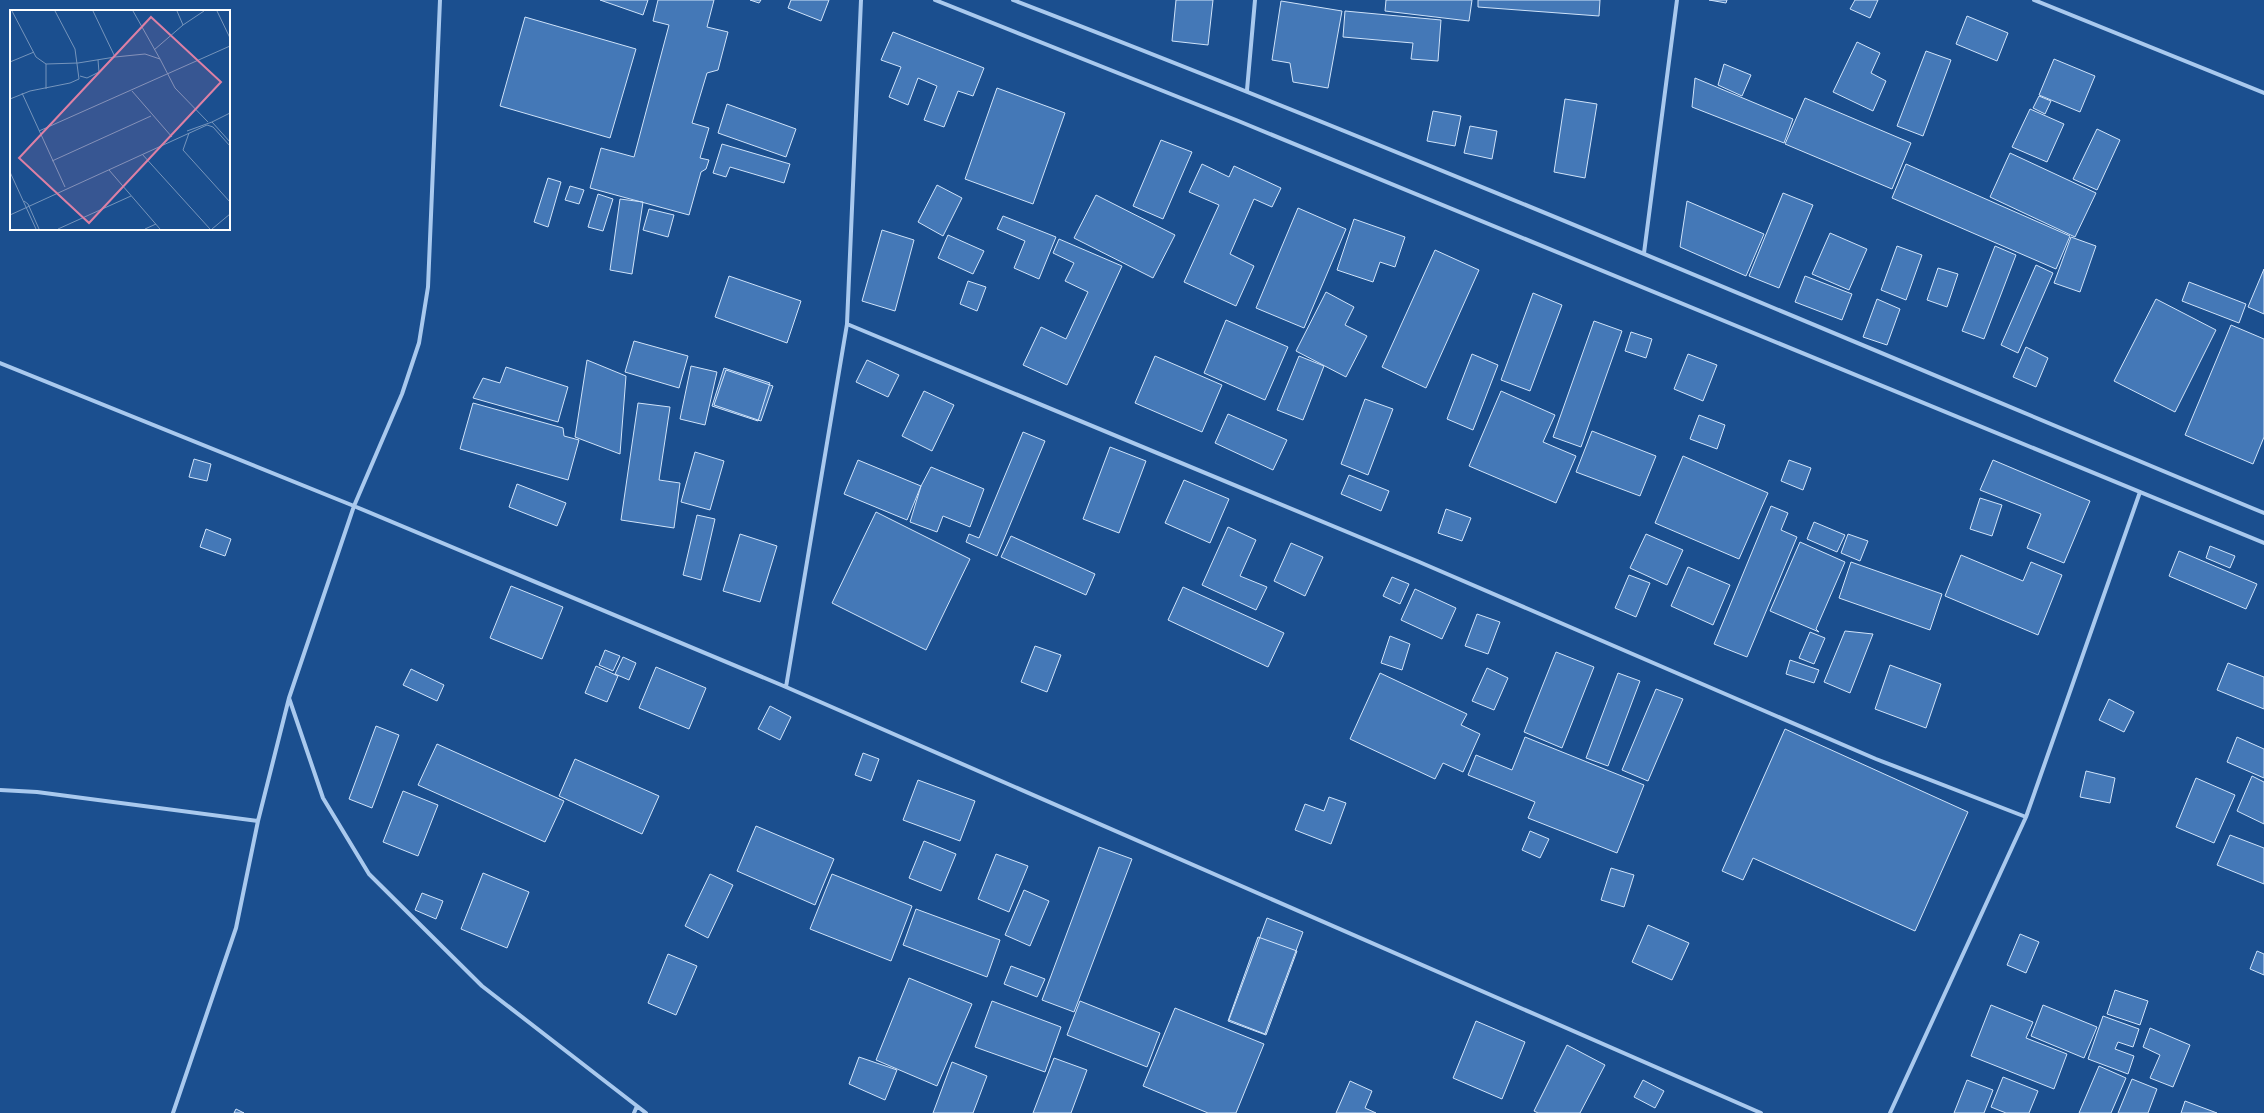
<svg xmlns="http://www.w3.org/2000/svg" width="2264" height="1113" font-family="'Noto Sans',sans-serif">
	<style>
		.building { fill: #4478b7; stroke: #cfe3fa }
		.lines { fill: none; stroke-linecap: round; stroke-linejoin: round }
		.street { stroke: #a9c9ee; stroke-width: 4 }
		.inset-road { fill: none; stroke: #7695bc; stroke-width: 1 }
		.view { fill: #dd80a5; fill-opacity: 0.15; stroke: #dd80a5; stroke-width: 2 }
		.inset-edge { fill: none; stroke: #fff; stroke-width: 2 }
	</style>
	<rect width="100%" height="100%" fill="#1b4f8f"/>
	<path class="building" d="M 600,0 L 648,0 L 643,15 Z
		M 658,0 L 714,0 L 707,27 L 728,32 L 718,70 L 707,73 L 692,123 L 709,128 L 700,158 L 709,160 L 706,169 L 701,172 L 689,215 L 590,188 L 601,148 L 634,157 L 669,25 L 653,21 Z
		M 750,0 L 761,0 L 759,3 Z
		M 791,0 L 829,0 L 821,21 L 788,8 Z
		M 1176,0 L 1213,0 L 1208,45 L 1172,41 Z
		M 1386,0 L 1472,0 L 1469,21 L 1385,11 Z
		M 1478,0 L 1600,0 L 1599,16 L 1478,7 Z
		M 1709,0 L 1727,0 L 1726,3 Z
		M 1855,0 L 1878,0 L 1870,18 L 1850,9 Z
		M 1281,1 L 1342,11 L 1328,88 L 1293,82 L 1290,63 L 1272,60 Z
		M 1345,11 L 1441,20 L 1438,61 L 1411,59 L 1413,43 L 1343,37 Z
		M 1967,16 L 2008,33 L 1997,61 L 1956,44 Z
		M 525,17 L 636,49 L 610,138 L 500,106 Z
		M 893,32 L 984,68 L 973,96 L 958,91 L 944,127 L 924,120 L 937,86 L 918,78 L 908,105 L 889,97 L 901,67 L 881,60 Z
		M 1857,42 L 1880,53 L 1871,73 L 1886,81 L 1873,111 L 1833,92 Z
		M 1926,51 L 1951,60 L 1923,136 L 1897,126 Z
		M 2054,59 L 2095,76 L 2080,112 L 2039,95 Z
		M 1724,64 L 1751,75 L 1742,96 L 1718,85 Z
		M 1695,78 L 1793,119 L 1784,143 L 1692,107 Z
		M 997,88 L 1065,113 L 1033,204 L 965,179 Z
		M 2039,96 L 2051,101 L 2045,114 L 2033,108 Z
		M 1805,98 L 1911,143 L 1892,189 L 1785,144 Z
		M 1565,99 L 1597,104 L 1585,178 L 1554,172 Z
		M 727,104 L 796,129 L 786,157 L 718,133 Z
		M 2030,109 L 2064,124 L 2047,162 L 2012,147 Z
		M 1433,111 L 1461,116 L 1455,146 L 1427,141 Z
		M 1470,126 L 1497,131 L 1492,159 L 1464,153 Z
		M 2097,129 L 2120,140 L 2097,190 L 2073,179 Z
		M 1161,140 L 1192,152 L 1163,219 L 1133,206 Z
		M 722,144 L 790,164 L 784,183 L 730,167 L 726,177 L 713,173 Z
		M 2010,153 L 2096,193 L 2075,237 L 1990,197 Z
		M 1202,164 L 1229,177 L 1234,166 L 1281,188 L 1272,207 L 1254,199 L 1230,254 L 1254,266 L 1236,306 L 1184,282 L 1219,205 L 1189,192 Z
		M 1906,164 L 2070,236 L 2056,269 L 1892,198 Z
		M 548,178 L 561,182 L 548,227 L 534,222 Z
		M 937,185 L 962,198 L 943,236 L 918,222 Z
		M 570,186 L 584,190 L 579,204 L 565,200 Z
		M 1783,193 L 1813,205 L 1779,288 L 1749,276 Z
		M 598,194 L 613,199 L 603,231 L 588,227 Z
		M 1096,195 L 1175,235 L 1153,278 L 1074,238 Z
		M 620,199 L 643,202 L 632,274 L 610,270 Z
		M 1687,201 L 1764,234 L 1746,276 L 1680,247 Z
		M 1298,208 L 1346,229 L 1304,328 L 1256,308 Z
		M 649,209 L 674,215 L 668,237 L 643,230 Z
		M 1003,216 L 1056,237 L 1039,279 L 1014,268 L 1025,241 L 997,229 Z
		M 1354,219 L 1405,237 L 1395,267 L 1380,262 L 1373,282 L 1337,270 Z
		M 882,230 L 914,240 L 895,311 L 862,301 Z
		M 1830,233 L 1867,249 L 1849,290 L 1812,274 Z
		M 948,235 L 984,251 L 973,274 L 938,258 Z
		M 2071,237 L 2096,246 L 2080,292 L 2054,283 Z
		M 1059,239 L 1122,266 L 1067,385 L 1023,365 L 1041,327 L 1066,339 L 1088,292 L 1065,281 L 1074,263 L 1053,253 Z
		M 1897,246 L 1922,255 L 1906,300 L 1881,290 Z
		M 1995,246 L 2016,255 L 1984,339 L 1962,331 Z
		M 1435,250 L 1479,270 L 1426,388 L 1382,367 Z
		M 2036,265 L 2053,273 L 2018,353 L 2001,345 Z
		M 1938,268 L 1958,274 L 1947,307 L 1927,300 Z
		M 2264,269 L 2264,314 L 2248,307 Z
		M 729,276 L 801,301 L 787,343 L 715,317 Z
		M 1805,276 L 1852,294 L 1842,320 L 1795,302 Z
		M 968,281 L 986,287 L 977,311 L 960,304 Z
		M 2189,282 L 2246,304 L 2239,323 L 2182,301 Z
		M 1326,292 L 1354,307 L 1345,325 L 1367,336 L 1346,377 L 1296,351 Z
		M 1533,293 L 1562,305 L 1530,391 L 1501,380 Z
		M 1877,299 L 1900,309 L 1887,345 L 1863,337 Z
		M 2156,299 L 2216,330 L 2175,412 L 2114,381 Z
		M 1226,320 L 1288,347 L 1265,400 L 1204,373 Z
		M 1594,321 L 1622,331 L 1581,447 L 1553,437 Z
		M 2231,325 L 2264,339 L 2264,437 L 2253,464 L 2185,435 Z
		M 1631,332 L 1652,339 L 1646,358 L 1625,351 Z
		M 634,341 L 688,356 L 679,388 L 625,372 Z
		M 2026,347 L 2048,358 L 2036,387 L 2013,377 Z
		M 1472,354 L 1498,365 L 1473,430 L 1447,419 Z
		M 1688,354 L 1717,365 L 1703,401 L 1674,389 Z
		M 1155,356 L 1222,385 L 1202,432 L 1135,403 Z
		M 1299,356 L 1324,366 L 1303,420 L 1277,410 Z
		M 587,360 L 626,376 L 620,454 L 575,437 Z
		M 867,360 L 899,375 L 888,397 L 856,382 Z
		M 691,366 L 717,372 L 705,425 L 680,419 Z
		M 506,367 L 568,387 L 558,422 L 473,398 L 483,378 L 500,383 Z
		M 724,368 L 770,383 L 758,421 L 712,406 Z
		M 726,370 L 773,386 L 761,421 L 714,405 Z
		M 924,391 L 954,405 L 932,451 L 902,436 Z
		M 1501,391 L 1555,415 L 1543,442 L 1576,456 L 1556,503 L 1469,466 Z
		M 1365,399 L 1393,409 L 1368,475 L 1341,464 Z
		M 473,403 L 563,428 L 564,436 L 579,440 L 568,480 L 460,449 Z
		M 638,403 L 670,407 L 659,480 L 680,483 L 674,528 L 621,520 Z
		M 1228,414 L 1287,440 L 1273,470 L 1215,443 Z
		M 1699,415 L 1725,425 L 1717,449 L 1690,439 Z
		M 1592,431 L 1656,456 L 1640,496 L 1576,472 Z
		M 1023,432 L 1045,441 L 997,556 L 966,542 L 969,534 L 979,538 Z
		M 1110,447 L 1146,461 L 1119,533 L 1083,519 Z
		M 695,452 L 724,461 L 710,510 L 681,502 Z
		M 1683,456 L 1768,493 L 1739,559 L 1655,523 Z
		M 194,459 L 211,464 L 207,481 L 189,477 Z
		M 858,460 L 921,486 L 907,520 L 844,494 Z
		M 1789,460 L 1811,468 L 1803,490 L 1781,481 Z
		M 1993,460 L 2090,501 L 2064,563 L 2027,548 L 2041,514 L 1980,490 Z
		M 931,467 L 984,489 L 970,527 L 943,516 L 937,532 L 910,522 L 921,486 Z
		M 1349,475 L 1389,491 L 1381,511 L 1341,494 Z
		M 1184,480 L 1229,499 L 1210,543 L 1165,523 Z
		M 517,484 L 566,503 L 557,526 L 509,507 Z
		M 1980,498 L 2002,505 L 1992,536 L 1970,529 Z
		M 1771,506 L 1788,513 L 1781,530 L 1797,537 L 1747,657 L 1714,644 Z
		M 1446,509 L 1471,518 L 1462,541 L 1438,533 Z
		M 876,512 L 970,559 L 926,650 L 832,603 Z
		M 697,515 L 715,519 L 701,580 L 683,575 Z
		M 1814,522 L 1845,535 L 1837,552 L 1807,539 Z
		M 1228,527 L 1256,540 L 1240,576 L 1267,587 L 1256,610 L 1202,585 Z
		M 206,529 L 231,539 L 225,556 L 200,547 Z
		M 740,534 L 777,546 L 760,602 L 723,591 Z
		M 1646,534 L 1683,550 L 1667,585 L 1630,568 Z
		M 1848,534 L 1868,541 L 1860,561 L 1841,553 Z
		M 1011,536 L 1095,574 L 1086,595 L 1001,557 Z
		M 1800,542 L 1845,562 L 1816,629 L 1819,632 L 1770,611 Z
		M 1291,543 L 1323,557 L 1305,596 L 1274,581 Z
		M 2210,546 L 2235,556 L 2230,568 L 2206,558 Z
		M 2179,551 L 2257,584 L 2246,609 L 2169,576 Z
		M 1961,555 L 2023,581 L 2031,562 L 2062,575 L 2038,635 L 1945,596 Z
		M 1851,562 L 1942,594 L 1930,630 L 1839,598 Z
		M 1688,567 L 1730,585 L 1713,625 L 1671,606 Z
		M 1629,575 L 1650,583 L 1636,617 L 1615,608 Z
		M 1392,577 L 1409,584 L 1400,604 L 1383,596 Z
		M 511,586 L 563,607 L 542,659 L 490,638 Z
		M 1183,587 L 1284,633 L 1268,667 L 1168,620 Z
		M 1415,589 L 1456,608 L 1442,639 L 1401,620 Z
		M 1477,614 L 1500,622 L 1488,654 L 1465,646 Z
		M 1845,631 L 1873,634 L 1850,693 L 1824,682 Z
		M 1810,632 L 1825,638 L 1814,664 L 1799,658 Z
		M 1390,636 L 1410,644 L 1402,670 L 1381,663 Z
		M 1035,646 L 1061,655 L 1047,692 L 1021,682 Z
		M 605,650 L 620,656 L 613,671 L 599,665 Z
		M 1556,652 L 1594,667 L 1562,748 L 1524,732 Z
		M 623,657 L 636,663 L 629,680 L 615,674 Z
		M 1790,660 L 1819,670 L 1814,683 L 1786,674 Z
		M 2228,663 L 2264,677 L 2264,709 L 2217,690 Z
		M 1890,665 L 1941,684 L 1926,728 L 1875,709 Z
		M 596,666 L 618,676 L 607,702 L 585,693 Z
		M 656,667 L 706,688 L 689,729 L 639,708 Z
		M 1487,668 L 1508,678 L 1494,710 L 1472,701 Z
		M 411,669 L 444,685 L 437,701 L 403,685 Z
		M 1380,673 L 1467,714 L 1461,725 L 1480,734 L 1463,772 L 1443,763 L 1435,779 L 1350,739 Z
		M 1618,673 L 1640,681 L 1608,766 L 1586,758 Z
		M 1656,689 L 1683,699 L 1648,781 L 1622,770 Z
		M 2109,699 L 2134,712 L 2124,732 L 2099,720 Z
		M 770,706 L 791,717 L 780,740 L 758,729 Z
		M 376,726 L 399,735 L 372,808 L 349,799 Z
		M 1785,729 L 1968,812 L 1915,931 L 1753,858 L 1743,880 L 1722,871 Z
		M 1525,737 L 1644,785 L 1617,853 L 1528,818 L 1535,802 L 1468,775 L 1476,755 L 1512,770 Z
		M 2237,737 L 2264,749 L 2264,778 L 2227,762 Z
		M 437,744 L 564,801 L 545,842 L 418,785 Z
		M 863,753 L 879,759 L 871,781 L 855,775 Z
		M 575,759 L 659,796 L 642,834 L 559,796 Z
		M 2086,771 L 2115,778 L 2110,803 L 2080,797 Z
		M 2252,776 L 2264,782 L 2264,824 L 2237,811 Z
		M 2196,778 L 2235,795 L 2214,843 L 2176,827 Z
		M 918,780 L 975,801 L 960,841 L 903,820 Z
		M 403,791 L 438,805 L 418,856 L 383,842 Z
		M 1329,797 L 1346,803 L 1331,844 L 1295,830 L 1305,804 L 1324,811 Z
		M 756,826 L 834,859 L 815,905 L 737,871 Z
		M 1530,831 L 1549,839 L 1540,858 L 1522,850 Z
		M 2230,835 L 2264,848 L 2264,884 L 2217,865 Z
		M 924,841 L 956,854 L 941,891 L 909,878 Z
		M 1099,847 L 1132,859 L 1074,1012 L 1042,1000 Z
		M 996,854 L 1028,866 L 1009,912 L 978,899 Z
		M 1611,868 L 1634,875 L 1624,907 L 1601,900 Z
		M 483,873 L 529,892 L 507,948 L 461,929 Z
		M 710,874 L 733,885 L 708,938 L 685,926 Z
		M 832,874 L 912,906 L 891,961 L 810,929 Z
		M 1024,890 L 1049,901 L 1030,946 L 1005,935 Z
		M 422,893 L 443,901 L 436,919 L 415,910 Z
		M 916,909 L 1000,940 L 987,977 L 903,945 Z
		M 1267,918 L 1303,932 L 1265,1034 L 1229,1020 Z
		M 1648,925 L 1689,943 L 1672,980 L 1632,962 Z
		M 2020,934 L 2039,942 L 2026,973 L 2007,965 Z
		M 1258,937 L 1297,951 L 1266,1035 L 1228,1021 Z
		M 2257,951 L 2264,954 L 2264,975 L 2250,969 Z
		M 668,954 L 697,966 L 676,1015 L 648,1003 Z
		M 1011,966 L 1045,979 L 1037,997 L 1004,984 Z
		M 909,978 L 972,1004 L 937,1086 L 876,1060 Z
		M 2115,990 L 2148,1001 L 2140,1025 L 2107,1014 Z
		M 992,1001 L 1061,1027 L 1045,1072 L 975,1047 Z
		M 1080,1001 L 1160,1033 L 1147,1067 L 1067,1035 Z
		M 1991,1005 L 2033,1022 L 2026,1038 L 2067,1054 L 2054,1089 L 1971,1056 Z
		M 2043,1005 L 2097,1027 L 2084,1058 L 2031,1036 Z
		M 1175,1008 L 1264,1044 L 1236,1113 L 1208,1113 L 1143,1086 Z
		M 2103,1016 L 2139,1029 L 2133,1047 L 2118,1042 L 2115,1049 L 2134,1056 L 2128,1074 L 2088,1059 Z
		M 1476,1021 L 1525,1042 L 1502,1099 L 1453,1078 Z
		M 2150,1028 L 2190,1045 L 2173,1087 L 2150,1078 L 2160,1055 L 2143,1047 Z
		M 1567,1045 L 1605,1065 L 1580,1113 L 1538,1113 L 1534,1111 Z
		M 859,1057 L 897,1070 L 885,1100 L 849,1084 Z
		M 1054,1058 L 1087,1070 L 1071,1113 L 1033,1113 Z
		M 952,1062 L 987,1076 L 973,1113 L 933,1113 Z
		M 2099,1066 L 2126,1078 L 2111,1113 L 2079,1113 Z
		M 2003,1077 L 2038,1091 L 2029,1113 L 2006,1113 L 1991,1107 Z
		M 2132,1079 L 2157,1089 L 2148,1113 L 2118,1113 Z
		M 1643,1080 L 1664,1091 L 1655,1108 L 1634,1097 Z
		M 1967,1080 L 1993,1090 L 1984,1113 L 1954,1113 Z
		M 1350,1081 L 1372,1091 L 1365,1108 L 1376,1113 L 1336,1113 Z
		M 2185,1101 L 2217,1113 L 2181,1113 Z
		M 236,1109 L 244,1113 L 234,1113 Z"/>
	<g class="lines">
		<path class="street" d="M 440,0 L 428,287 L 419,343 L 402,394 L 354,506 L 289,698 L 323,798 L 369,874 L 482,986 L 637,1106 L 634,1113
			M 935,0 L 1236,120 L 2264,543
			M 1013,0 C 1434,162 1848,340 2264,513
			M 2034,0 L 2264,93
			M 1247,90 L 1255,0
			M 1644,253 L 1677,0
			M 847,324 L 1417,561 L 1876,759 L 2026,817
			M 0,363 L 354,506 L 786,687 L 1761,1113
			M 786,687 L 847,324 L 861,0
			M 0,790 L 37,792 L 258,821
			M 637,1106 L 646,1113
			M 173,1113 L 236,928 L 258,821 L 289,698
			M 1890,1113 L 2026,817 L 2140,492"/>
	</g>
	<g transform="translate(10 10)">
		<rect width="220" height="220" fill="#1b4f8f"/>
		<path class="inset-road" d="M 2,1 L 26,47 L 36,54 L 36,79M 83,1 L 105,47 L 135,44 L 150,49 L 165,78 L 198,112M 123,1 L 150,49M 167,1 L 173,15M 207,1 L 220,28M 144,40 L 173,15 L 194,1M 0,52 L 24,42M 36,54 L 68,53 L 105,47M 70,66 L 77,68 L 89,62 L 88,50M 122,81 L 162,127M 12,83 L 55,177M 0,89 L 20,81 L 60,73 L 69,69 L 65,39 L 45,1M 202,112 L 220,103M 29,121 L 220,36M 177,121 L 202,112 L 220,132M 179,123 L 173,140 L 220,192M 132,144 L 200,219M 42,151 L 141,106M 99,160 L 150,219M 0,162 L 26,219M 14,191 L 18,194 L 29,219M 0,205 L 197,115 L 203,117 L 220,136M 48,219 L 121,186M 135,219 L 146,214M 202,219 L 220,204"/>
		<path class="view" d="M 141,7 L 211,72 L 79,213 L 9,148 Z"/>
		<rect width="220" height="220" class="inset-edge"/>
	</g>
</svg>
